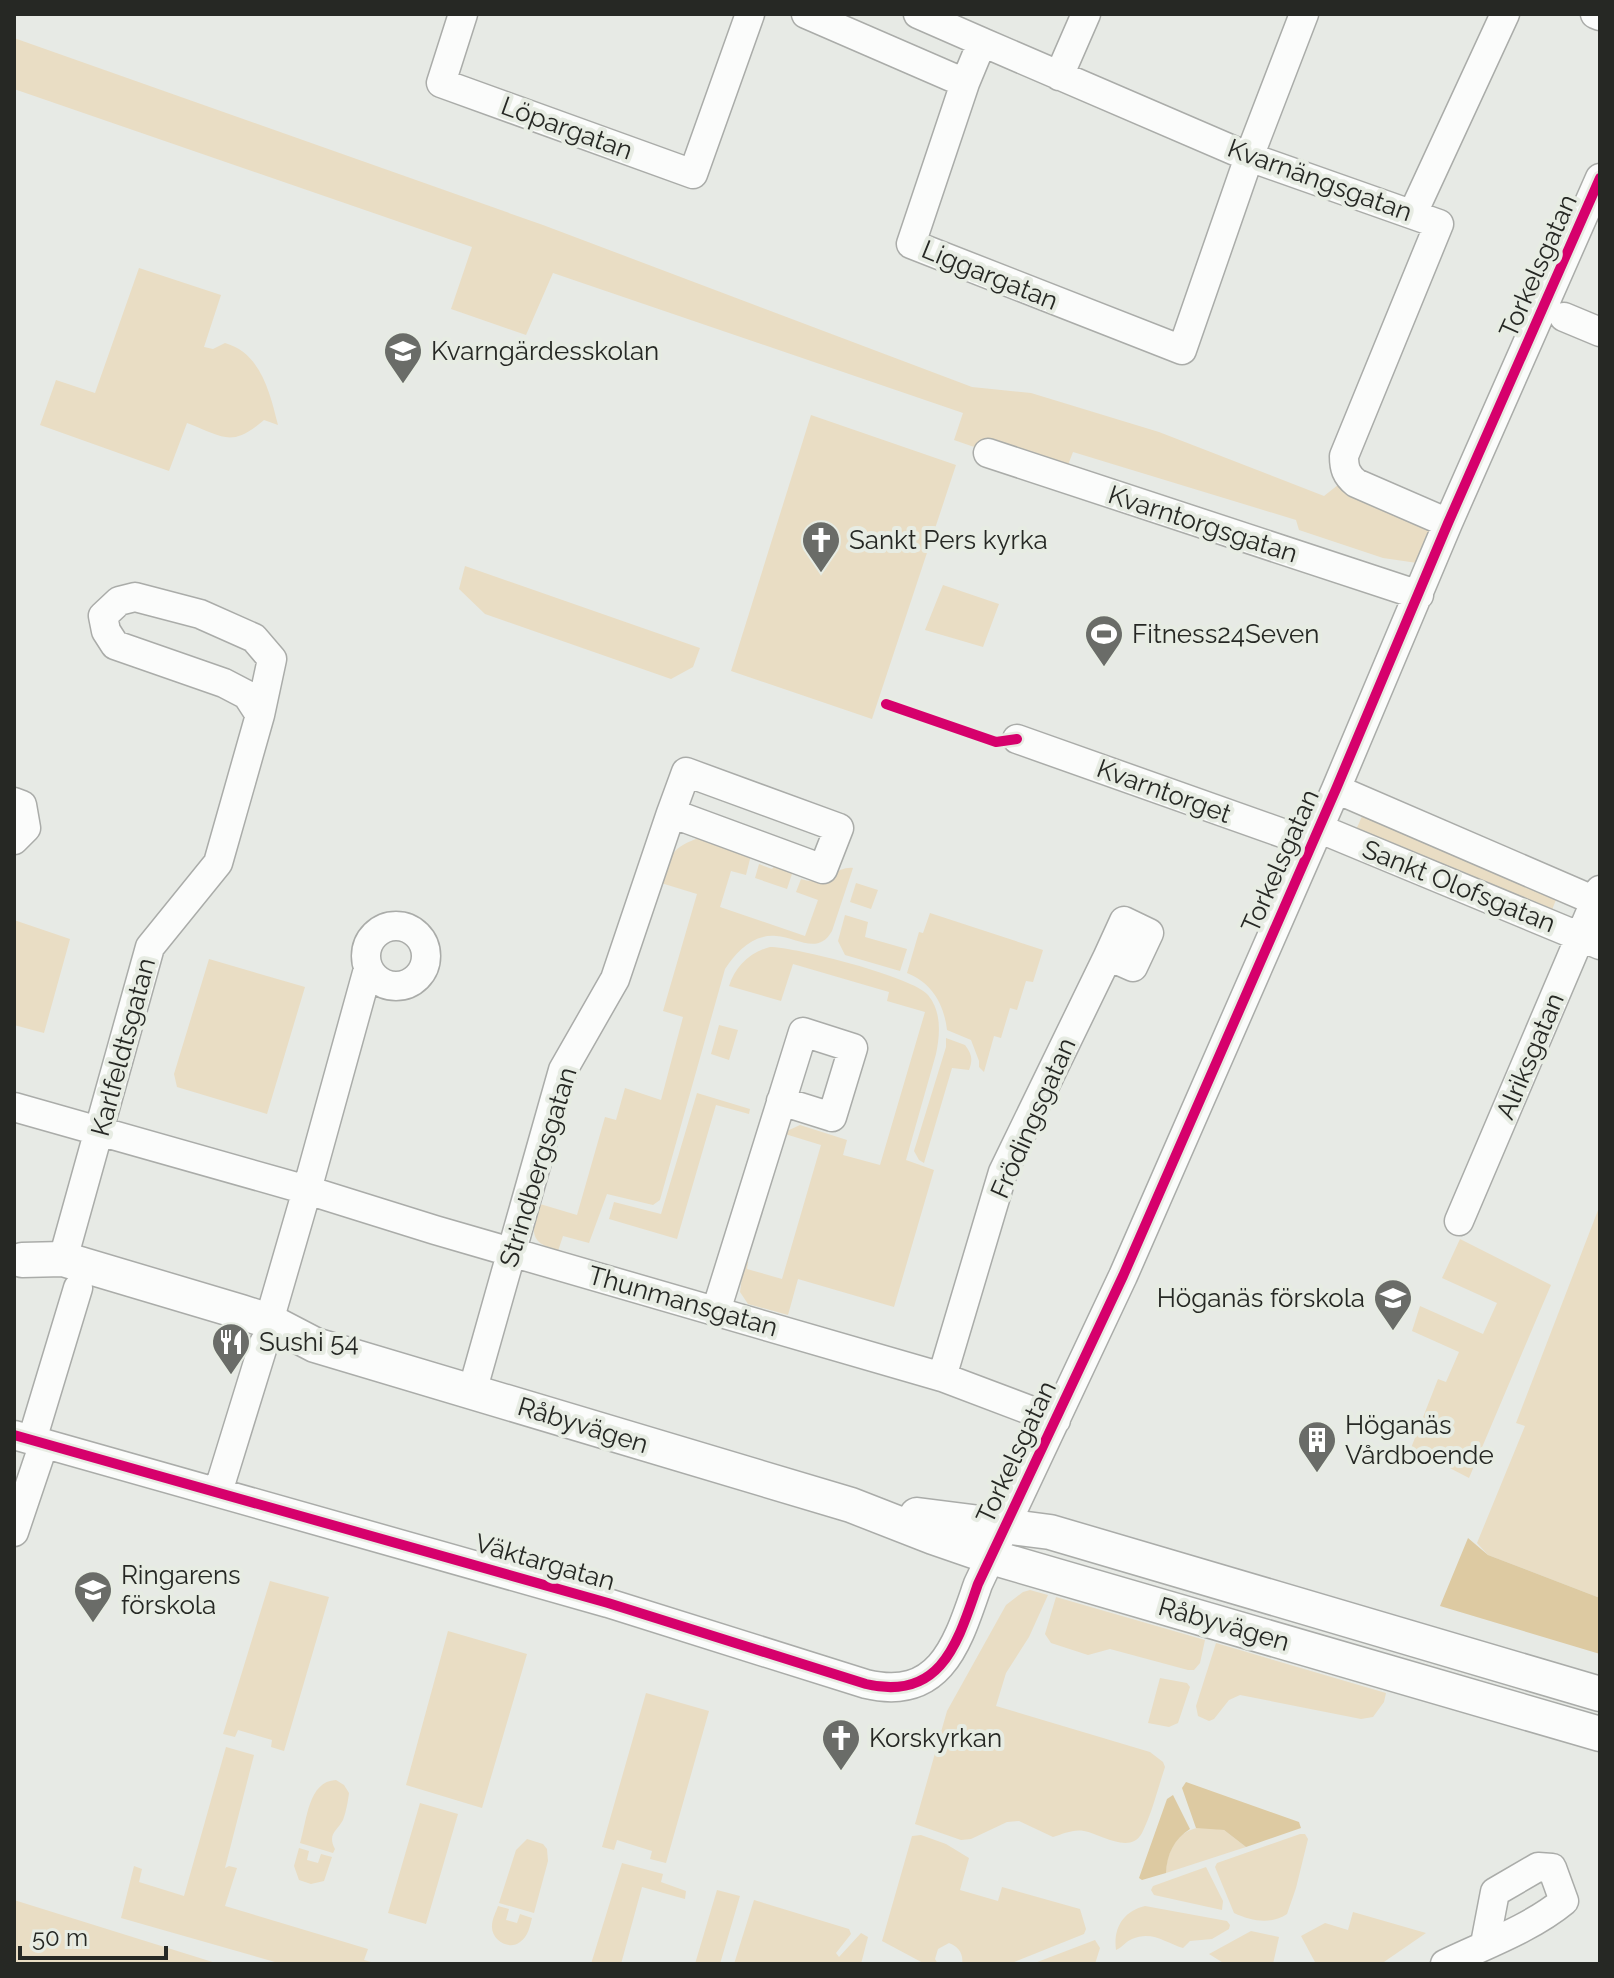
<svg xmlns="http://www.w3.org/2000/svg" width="1614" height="1978" font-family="Raleway,sans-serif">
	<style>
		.green { fill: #e9ddc4 }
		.forest { fill: #ddcaa2 }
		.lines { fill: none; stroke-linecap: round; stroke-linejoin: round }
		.minor-casing { stroke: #aaaca9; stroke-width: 31 }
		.major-casing { stroke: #aaaca9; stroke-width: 37 }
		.minor { stroke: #fbfcfb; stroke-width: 28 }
		.major { stroke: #fbfcfb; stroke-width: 34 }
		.cycleway-casing { stroke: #e7ece3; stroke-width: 15 }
		.cycleway { stroke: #d6006c; stroke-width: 10 }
		.labels { text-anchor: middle; stroke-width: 8; stroke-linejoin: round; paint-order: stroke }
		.street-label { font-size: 26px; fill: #262824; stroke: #e7ece3 }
		.poi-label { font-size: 26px; fill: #262824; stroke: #e7ece3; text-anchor: start }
	</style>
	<rect width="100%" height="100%" fill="#e7eae5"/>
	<path class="green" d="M 14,38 L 543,225 L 972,387 L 1031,393 L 1159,432 L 1324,496 L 1348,477 L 1448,523 L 1431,565 L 1383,558 L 1299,530 L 1296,520 L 1073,452 L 1063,478 L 954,440 L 963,413 L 553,273 L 526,335 L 451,309 L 472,247 L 14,89 Z
		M 139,268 L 221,295 L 204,347 L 213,349 L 225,343 C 261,353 270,393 278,425 L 264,420 C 231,448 224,437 187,423 L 169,471 L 40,425 L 56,380 L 95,393 Z
		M 811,415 L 956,465 L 872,719 L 731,671 Z
		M 465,566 L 700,648 L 693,667 L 671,679 L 485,614 L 459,589 Z
		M 943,585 L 999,604 L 983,647 L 925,630 Z
		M 1366,807 L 1559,892 L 1550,915 L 1356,830 Z
		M 701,837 L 751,855 L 746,875 L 731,871 L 720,907 L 805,936 L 818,900 L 796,892 L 801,879 C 825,887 835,866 853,868 L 832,931 C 818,956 797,937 776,936 C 753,934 737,951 725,969 L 660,1200 L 653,1205 L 607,1194 L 589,1243 L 563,1236 L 558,1251 C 527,1241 532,1232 540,1204 L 577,1215 L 605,1117 L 616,1120 L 625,1088 L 661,1100 L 683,1017 L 663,1011 L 697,894 L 661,883 C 670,854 671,848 701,837 Z
		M 759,864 L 772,869 L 775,865 L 793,871 L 787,889 L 755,878 Z
		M 856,883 L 878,890 L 871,909 L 850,902 Z
		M 930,913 L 1043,950 L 1033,982 L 1026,981 L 1017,1010 L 1010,1008 L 1001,1038 L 994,1036 L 984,1072 L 979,1067 L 979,1061 L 971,1040 L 947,1030 C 944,1004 932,983 907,973 L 919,932 L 923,933 Z
		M 845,915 L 868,922 L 865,937 L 907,949 L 900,971 L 845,955 L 838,941 Z
		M 14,920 L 70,939 L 44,1033 L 14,1025 Z
		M 770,947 C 795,947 914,977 928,995 C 942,1012 940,1035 936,1054 L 906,1160 L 934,1170 L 894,1307 L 798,1279 L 788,1315 L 748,1304 L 740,1292 L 744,1261 L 748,1262 L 747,1269 L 782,1279 L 821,1145 L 785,1134 L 787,1131 L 800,1125 L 847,1140 L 843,1155 L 880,1165 L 925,1012 L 887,1001 L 889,992 L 793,964 L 781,1001 L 729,986 C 735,967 750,952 770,947 Z
		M 209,959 L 305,987 L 267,1114 L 177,1087 L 174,1074 Z
		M 719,1025 L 738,1030 L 729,1060 L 711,1054 Z
		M 946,1038 L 965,1045 C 972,1054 973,1060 969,1070 L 952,1068 L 924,1163 L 919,1160 L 914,1151 L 946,1047 Z
		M 697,1093 L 750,1109 L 749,1114 L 716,1105 L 677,1239 L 609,1219 L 614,1202 L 661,1214 Z
		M 1600,1205 L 1600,1598 L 1488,1555 L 1477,1543 L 1525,1426 L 1516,1423 Z
		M 1460,1239 L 1551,1285 L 1469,1478 L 1411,1448 L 1438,1379 L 1446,1382 L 1459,1352 L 1412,1331 L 1420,1306 L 1483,1334 L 1497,1303 L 1442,1278 Z
		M 270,1581 L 329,1597 L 284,1751 L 271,1747 L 272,1740 L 238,1730 L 235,1737 L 223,1734 Z
		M 1030,1590 L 1048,1595 L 1029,1637 L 1006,1673 L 996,1706 L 1150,1752 L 1163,1762 L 1165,1767 C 1158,1788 1152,1813 1142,1833 C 1130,1855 1101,1834 1084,1831 C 1073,1829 1063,1834 1053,1837 L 1019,1821 L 1007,1822 L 971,1839 L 961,1840 L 915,1824 L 947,1711 L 1006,1605 L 1023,1592 Z
		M 1056,1597 L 1205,1640 L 1200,1663 L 1194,1670 L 1188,1670 L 1110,1649 L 1088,1655 L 1051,1643 L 1045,1634 Z
		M 448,1631 L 527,1654 L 482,1808 L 406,1785 Z
		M 1216,1643 L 1386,1693 L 1384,1702 L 1373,1717 L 1361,1719 L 1240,1695 L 1229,1700 L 1214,1719 L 1209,1721 L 1198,1716 L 1196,1706 Z
		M 1160,1678 L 1187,1683 L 1190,1687 L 1178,1723 L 1169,1727 L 1148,1723 Z
		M 646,1693 L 709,1711 L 666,1863 L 650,1859 L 652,1851 L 617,1840 L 614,1850 L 602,1847 Z
		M 226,1747 L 254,1755 L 225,1868 L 229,1866 L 237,1868 L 225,1906 L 368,1949 L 364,1960 L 378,1964 L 282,1964 L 121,1918 L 134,1866 L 142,1869 L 139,1882 L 184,1896 Z
		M 336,1780 L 344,1785 L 349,1793 C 348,1801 346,1812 343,1820 C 337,1831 327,1834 335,1849 L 333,1853 L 300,1843 C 307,1821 308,1781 336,1780 Z
		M 420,1803 L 458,1814 L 426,1924 L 388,1913 Z
		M 1202,1827 L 1224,1830 L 1246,1847 L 1166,1873 C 1167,1850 1177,1830 1202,1827 Z
		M 1300,1834 L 1305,1834 L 1308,1839 L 1296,1888 L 1287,1914 C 1271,1925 1251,1921 1234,1913 L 1215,1867 L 1217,1863 Z
		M 921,1835 L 946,1844 L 969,1858 L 960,1890 L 998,1901 L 1002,1887 L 1080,1909 L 1086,1929 L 1084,1934 L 1009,1964 L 962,1964 C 964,1954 958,1946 949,1943 L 938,1949 L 935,1959 L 938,1964 L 925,1964 L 882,1941 L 912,1836 Z
		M 527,1839 L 543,1844 L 547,1849 L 548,1861 L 534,1913 L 499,1903 L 516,1850 Z
		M 299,1848 L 309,1851 L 307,1860 L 318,1863 L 321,1854 L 332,1857 L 324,1881 L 311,1884 L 299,1880 L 294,1866 Z
		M 622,1863 L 663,1874 L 661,1882 L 686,1891 L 685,1899 L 642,1887 L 621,1964 L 591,1964 Z
		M 1206,1867 L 1223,1901 L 1222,1910 L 1154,1895 L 1151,1890 L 1153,1886 Z
		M 717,1890 L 740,1896 L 720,1964 L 695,1964 Z
		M 14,1900 L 219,1964 L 14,1964 Z
		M 754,1900 L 849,1929 L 851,1934 L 836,1953 L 839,1957 L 861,1933 L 868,1937 L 861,1964 L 734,1964 Z
		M 498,1906 L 509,1909 L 506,1920 L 517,1923 L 520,1914 L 532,1918 C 530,1926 528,1937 520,1942 C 509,1951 491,1940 492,1926 C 492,1919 496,1912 498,1906 Z
		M 1145,1906 L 1227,1921 L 1230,1925 L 1229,1929 L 1212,1939 L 1190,1941 L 1183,1948 C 1166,1943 1152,1930 1132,1939 C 1125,1942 1123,1947 1116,1950 C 1113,1927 1124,1911 1145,1906 Z
		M 1353,1912 L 1426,1933 L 1381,1964 L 1316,1964 L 1301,1936 L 1325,1923 L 1348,1930 Z
		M 1251,1931 L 1279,1937 L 1273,1964 L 1225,1964 L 1209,1954 Z
		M 1095,1940 L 1100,1948 L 1095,1964 L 1032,1964 Z"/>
	<path class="forest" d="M 1468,1538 L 1488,1555 L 1600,1598 L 1600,1654 L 1440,1606 Z
		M 1186,1782 L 1299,1822 L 1301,1828 L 1246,1847 L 1224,1830 L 1196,1828 L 1182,1788 Z
		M 1173,1795 L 1190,1829 C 1174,1839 1167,1854 1166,1873 L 1142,1880 L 1139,1878 L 1167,1799 Z"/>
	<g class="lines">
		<defs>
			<path id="minor" d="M 463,14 L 441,83 L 693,174 L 750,14
				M 806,14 L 965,83 L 982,42 L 1249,157 L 1439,224 L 1344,456 C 1344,468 1346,475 1356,483 L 1448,523
				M 918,14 L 982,42
				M 1595,14 L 1600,16
				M 1059,76 L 1086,14
				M 965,83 L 911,244 L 1182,350 L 1249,157 L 1304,14
				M 1413,213 L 1505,14
				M 1564,317 L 1600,332
				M 988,453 L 1419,595
				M 1017,739 L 1285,834 L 1309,848
				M 1336,789 L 1600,903
				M 14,802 L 22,805 L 26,828 L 14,840
				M 1318,828 L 1600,945
				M366 956a30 30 0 1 1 60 0a30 30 0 1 1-60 0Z
				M 368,969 L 307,1190 L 435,1230 L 942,1377 L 1056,1420
				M 14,1107 L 307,1190 L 269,1321
				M 1459,1221 L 1600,890
				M 63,1259 L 150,947 L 218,863 L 260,715 L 272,659 L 254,638 L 200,614 L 135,597 L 119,601 L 103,616 L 106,631 L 115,645 L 224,683 L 247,695 L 260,715
				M 716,1311 L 803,1032 L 853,1048 L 832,1117 L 781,1101
				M 942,1377 L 1003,1172 L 1108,956 L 1133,967 L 1149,933 L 1124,921 L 1108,956
				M 472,1392 L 563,1070 L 615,979 L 671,813 L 823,869 L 839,828 L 686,772 L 671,813
				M 14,1435 L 608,1603 L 866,1684 C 942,1702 958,1641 978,1584 L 1123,1276 L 1336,789 L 1448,523 L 1600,178
				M 32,1440 L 78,1288
				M 218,1492 L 264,1343
				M 14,1532 L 44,1443
				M 1445,1964 C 1484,1945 1530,1929 1564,1901 L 1552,1868 L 1538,1867 L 1495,1892 L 1485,1944"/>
			<path id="major" d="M 22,1260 L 63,1259 L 241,1312 L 269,1321 L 315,1345 L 851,1505 L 933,1537 L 991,1557 L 1600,1734
				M 917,1515 L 1050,1532 L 1600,1694"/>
		</defs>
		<use href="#minor" class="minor-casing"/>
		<use href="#major" class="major-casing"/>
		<use href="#minor" class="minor"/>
		<use href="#major" class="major"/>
		<defs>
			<path id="cycleway" d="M 886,704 L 996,742 L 1017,739
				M 14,1435 L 608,1603 L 866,1684 C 942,1702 958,1641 978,1584 L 1123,1276 L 1336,789 L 1448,523 L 1600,178"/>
		</defs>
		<use href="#cycleway" class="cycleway-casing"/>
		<use href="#cycleway" class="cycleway"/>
	</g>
	<defs>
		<symbol id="school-pin" viewBox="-11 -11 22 30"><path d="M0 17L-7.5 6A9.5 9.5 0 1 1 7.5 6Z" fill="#6a6c68" stroke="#e7ece3"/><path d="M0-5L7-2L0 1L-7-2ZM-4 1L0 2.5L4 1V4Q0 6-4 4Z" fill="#fff"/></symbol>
		<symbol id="church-pin" viewBox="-11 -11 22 30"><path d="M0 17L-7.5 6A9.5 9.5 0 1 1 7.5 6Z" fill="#6a6c68" stroke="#e7ece3"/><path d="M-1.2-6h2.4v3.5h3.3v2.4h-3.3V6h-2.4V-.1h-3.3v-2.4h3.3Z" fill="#fff"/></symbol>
		<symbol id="stadium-pin" viewBox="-11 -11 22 30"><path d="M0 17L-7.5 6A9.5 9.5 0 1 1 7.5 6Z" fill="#6a6c68" stroke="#e7ece3"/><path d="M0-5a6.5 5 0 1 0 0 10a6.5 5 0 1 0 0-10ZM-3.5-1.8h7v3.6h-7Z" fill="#fff"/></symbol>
		<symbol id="restaurant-pin" viewBox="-11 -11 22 30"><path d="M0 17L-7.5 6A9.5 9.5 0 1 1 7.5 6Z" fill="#6a6c68" stroke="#e7ece3"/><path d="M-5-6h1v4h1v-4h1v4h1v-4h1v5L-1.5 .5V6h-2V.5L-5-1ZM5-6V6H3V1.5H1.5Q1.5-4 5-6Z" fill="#fff"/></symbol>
		<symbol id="building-pin" viewBox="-11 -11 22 30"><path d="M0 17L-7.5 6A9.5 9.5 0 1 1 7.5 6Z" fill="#6a6c68" stroke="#e7ece3"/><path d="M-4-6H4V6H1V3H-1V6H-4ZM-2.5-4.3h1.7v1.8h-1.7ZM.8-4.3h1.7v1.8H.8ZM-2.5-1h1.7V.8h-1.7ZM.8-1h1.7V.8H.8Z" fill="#fff"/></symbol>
	</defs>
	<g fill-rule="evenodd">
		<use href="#school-pin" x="381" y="329" width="44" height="60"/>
		<use href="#church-pin" x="799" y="518" width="44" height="60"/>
		<use href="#stadium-pin" x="1082" y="612" width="44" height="60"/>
		<use href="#school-pin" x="1371" y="1276" width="44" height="60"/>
		<use href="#restaurant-pin" x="209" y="1320" width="44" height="60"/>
		<use href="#building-pin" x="1295" y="1418" width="44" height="60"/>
		<use href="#school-pin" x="71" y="1568" width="44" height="60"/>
		<use href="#church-pin" x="819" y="1716" width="44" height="60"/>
	</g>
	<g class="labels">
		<g class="street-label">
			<text transform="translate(567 128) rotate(20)" y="9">Löpargatan</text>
			<text transform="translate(1320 180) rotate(20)" y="9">Kvarnängsgatan</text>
			<text transform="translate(1538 266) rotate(-66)" y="9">Torkelsgatan</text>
			<text transform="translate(990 275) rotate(22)" y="9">Liggargatan</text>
			<text transform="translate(1203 524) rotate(18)" y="9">Kvarntorgsgatan</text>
			<text transform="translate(1164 791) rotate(20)" y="9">Kvarntorget</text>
			<text transform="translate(1280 861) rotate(-66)" y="9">Torkelsgatan</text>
			<text transform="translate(1459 886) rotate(22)" y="9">Sankt Olofsgatan</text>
			<text transform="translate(123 1047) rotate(-75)" y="9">Karlfeldtsgatan</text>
			<text transform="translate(1530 1056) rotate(-67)" y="9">Alriksgatan</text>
			<text transform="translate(1033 1118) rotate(-66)" y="9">Frödingsgatan</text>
			<text transform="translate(538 1167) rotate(-73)" y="9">Strindbergsgatan</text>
			<text transform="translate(683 1301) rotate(16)" y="9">Thunmansgatan</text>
			<text transform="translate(583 1425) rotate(17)" y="9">Råbyvägen</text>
			<text transform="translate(1016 1452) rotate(-65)" y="9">Torkelsgatan</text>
			<text transform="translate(545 1562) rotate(16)" y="9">Väktargatan</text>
			<text transform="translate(1224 1624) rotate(16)" y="9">Råbyvägen</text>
		</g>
		<g class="poi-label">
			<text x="431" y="360">Kvarngärdesskolan</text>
			<text x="849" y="549">Sankt Pers kyrka</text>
			<text x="1132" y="643">Fitness24Seven</text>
			<text x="1365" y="1307" text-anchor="end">Höganäs förskola</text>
			<text x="259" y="1351">Sushi 54</text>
			<text x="1345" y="1434">Höganäs<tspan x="1345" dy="30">Vårdboende</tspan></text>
			<text x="121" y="1584">Ringarens<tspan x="121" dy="30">förskola</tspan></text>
			<text x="869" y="1747">Korskyrkan</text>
		</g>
	</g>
	<rect width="1614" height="1978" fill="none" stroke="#262824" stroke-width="32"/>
	<path d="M20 1946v12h146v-12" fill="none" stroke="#262824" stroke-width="4"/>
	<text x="32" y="1946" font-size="24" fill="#262824" stroke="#e7ece3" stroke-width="6" paint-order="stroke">50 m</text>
</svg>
